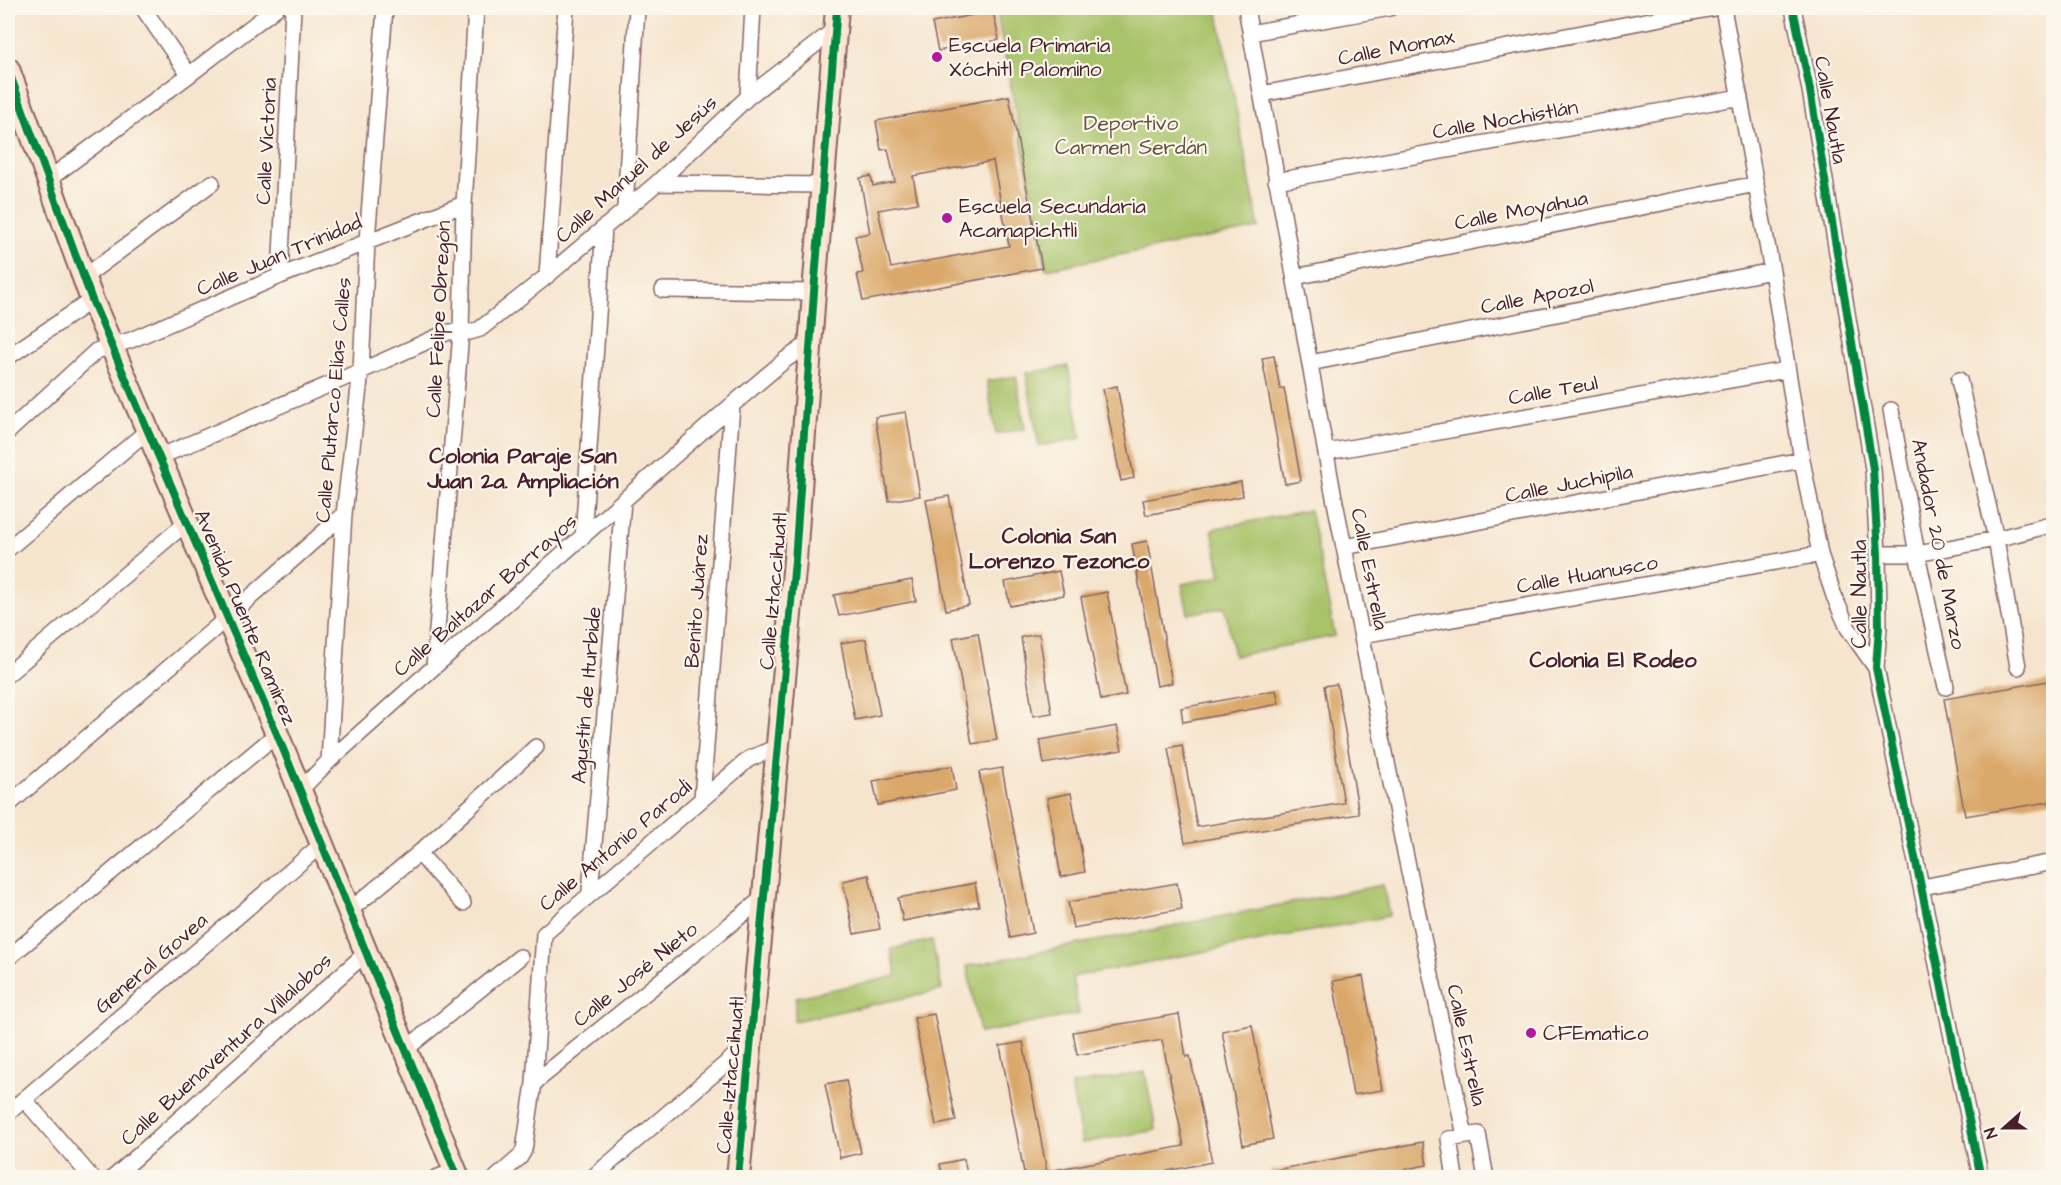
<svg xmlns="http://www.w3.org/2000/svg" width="2061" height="1185" font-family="'Architects Daughter',sans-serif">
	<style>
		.green { fill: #a8c369; stroke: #79714a; stroke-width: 1.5 }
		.building { fill: #daa86a; fill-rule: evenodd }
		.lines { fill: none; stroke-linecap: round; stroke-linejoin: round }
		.street-casing { stroke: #866464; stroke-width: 18 }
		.secondary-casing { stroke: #866464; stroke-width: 26 }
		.street { stroke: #fff; stroke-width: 15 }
		.secondary { stroke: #fde4d1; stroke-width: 22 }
		.cycleway-casing { stroke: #fbf7ec; stroke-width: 11 }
		.cycleway { stroke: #00873e; stroke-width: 8 }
		.poi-dot { fill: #b5179e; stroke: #fbf7ec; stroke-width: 2 }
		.labels { text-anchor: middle; stroke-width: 4.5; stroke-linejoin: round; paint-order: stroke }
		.poi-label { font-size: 21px; fill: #4a1f2b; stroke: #fbf7ec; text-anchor: start }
		.street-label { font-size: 21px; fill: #4a1f2b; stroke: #fbf7ec }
		.park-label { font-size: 21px; fill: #66503e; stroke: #fbf7ec }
		.neighbourhood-label { font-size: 22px; font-weight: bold; fill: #4a1f2b; stroke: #fbf7ec }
	</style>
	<rect width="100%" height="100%" fill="#fbf7ec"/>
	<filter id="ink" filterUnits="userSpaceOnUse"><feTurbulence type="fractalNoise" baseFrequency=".0167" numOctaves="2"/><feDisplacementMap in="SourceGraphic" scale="12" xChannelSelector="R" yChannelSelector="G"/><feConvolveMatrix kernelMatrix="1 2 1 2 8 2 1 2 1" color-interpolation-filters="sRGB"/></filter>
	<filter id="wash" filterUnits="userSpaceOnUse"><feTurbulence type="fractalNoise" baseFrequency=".008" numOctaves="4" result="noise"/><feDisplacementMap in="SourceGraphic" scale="24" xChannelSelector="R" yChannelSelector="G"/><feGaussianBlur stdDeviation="1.35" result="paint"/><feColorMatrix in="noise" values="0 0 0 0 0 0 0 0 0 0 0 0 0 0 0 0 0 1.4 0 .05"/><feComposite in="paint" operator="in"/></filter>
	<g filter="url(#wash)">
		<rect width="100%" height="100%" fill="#f6e5ce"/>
		<path class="green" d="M 996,8 L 1217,8 L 1259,228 L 1046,269 Z
			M 1068,366 L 1081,438 L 1039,446 L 1026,373 Z
			M 1016,376 L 1025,429 L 996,434 L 987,381 Z
			M 1310,510 L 1335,636 L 1234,656 L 1225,607 L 1188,614 L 1182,584 L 1221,576 L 1212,529 Z
			M 1383,885 L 1389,916 L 1072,977 L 1079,1014 L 980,1033 L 967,966 Z
			M 932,940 L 942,990 L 794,1021 L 796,997 L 897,976 L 891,949 Z
			M 1145,1072 L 1156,1130 L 1082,1143 L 1071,1085 Z"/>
		<g id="blocks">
			<path class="building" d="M 993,11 L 999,40 L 938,51 L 932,23 Z
				M 1009,96 L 1042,268 L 863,301 L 857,274 L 863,273 L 855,236 L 870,233 L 860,178 L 871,176 L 873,186 L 895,182 L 888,149 L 881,150 L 876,121 ZM 993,161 L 1009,246 L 891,268 L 878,210 L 918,203 L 913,176 Z
				M 1274,356 L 1280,389 L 1284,388 L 1301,481 L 1285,484 L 1262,358 Z
				M 1117,386 L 1134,478 L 1121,481 L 1103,389 Z
				M 906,412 L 920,496 L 889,501 L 875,417 Z
				M 1241,482 L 1243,496 L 1146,515 L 1143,500 Z
				M 949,496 L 969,605 L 946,610 L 926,500 Z
				M 1147,541 L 1172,683 L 1157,686 L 1132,544 Z
				M 1059,571 L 1064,595 L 1010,606 L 1005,582 Z
				M 912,580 L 916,601 L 839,616 L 834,595 Z
				M 1107,592 L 1126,695 L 1101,700 L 1081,597 Z
				M 978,633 L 997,740 L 972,744 L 953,638 Z
				M 1039,634 L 1052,713 L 1033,716 L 1021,637 Z
				M 866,639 L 880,715 L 855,720 L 841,643 Z
				M 2054,680 L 2054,801 L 1965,816 L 1944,699 Z
				M 1337,684 L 1359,814 L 1185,843 L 1168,748 L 1182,745 L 1197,827 L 1344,803 L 1324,686 Z
				M 1276,690 L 1279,704 L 1183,722 L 1181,708 Z
				M 1117,726 L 1122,750 L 1044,764 L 1040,740 Z
				M 952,766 L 956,790 L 878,805 L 873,781 Z
				M 1002,768 L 1033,933 L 1010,938 L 979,772 Z
				M 1071,793 L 1085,872 L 1061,877 L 1047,798 Z
				M 869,875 L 880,929 L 854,934 L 843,881 Z
				M 975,883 L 979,906 L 903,921 L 898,898 Z
				M 1177,883 L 1182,909 L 1073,928 L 1068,902 Z
				M 1363,976 L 1383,1090 L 1353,1095 L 1333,981 Z
				M 934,1014 L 956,1121 L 936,1125 L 914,1018 Z
				M 1179,1014 L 1186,1057 L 1190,1056 L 1212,1162 L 1167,1171 L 1167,1175 L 1151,1178 L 1048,1178 L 1048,1171 L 1184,1146 L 1162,1040 L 1077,1055 L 1073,1032 Z
				M 1252,1025 L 1273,1139 L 1243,1145 L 1222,1031 Z
				M 1023,1042 L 1048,1178 L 1025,1178 L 1000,1046 Z
				M 846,1080 L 861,1153 L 840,1158 L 825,1084 Z
				M 1423,1142 L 1427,1165 L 1361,1178 L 1271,1178 L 1270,1171 Z
				M 964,1159 L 968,1178 L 943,1178 L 940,1164 Z"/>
		</g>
	</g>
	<g filter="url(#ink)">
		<use href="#blocks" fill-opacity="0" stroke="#866464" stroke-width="1.5"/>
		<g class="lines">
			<defs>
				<path id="street" d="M 143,8 L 189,75
					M 1246,8 L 1332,487 L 1403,843 L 1465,1136
					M 1723,8 L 1772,271 L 1802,460 L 1820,554 L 1834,596 L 1848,628 L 1876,668
					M 1793,8 L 1810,90 L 1873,469 L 1878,554 L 1879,627 L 1876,668 L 1981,1178
					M 1250,33 L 1390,8
					M 1262,94 L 1714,8
					M 748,97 L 753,8
					M 49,179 L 189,75 L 276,8
					M 1276,181 L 1740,97
					M 657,183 L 824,185
					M 625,208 L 637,8
					M 280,276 L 293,8
					M 547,276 L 566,8
					M 84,277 L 212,183
					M 1295,277 L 1756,184
					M 663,290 L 814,292
					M 8,357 L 92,300
					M 1310,363 L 1772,271
					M 1959,380 L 1996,539 L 2018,667
					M 1891,410 L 1917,554 L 1946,687
					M 8,432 L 96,351 L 131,340 L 280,276 L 464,204
					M 1327,452 L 1786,370
					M 159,457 L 361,371 L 448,332 L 470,332 L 480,329 L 547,276 L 657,183 L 748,97 L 834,30
					M 583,537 L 604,227
					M 1344,547 L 1802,460
					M 8,549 L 147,431
					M 1878,554 L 1917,554 L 1996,539 L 2054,524
					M 1362,635 L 1820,554
					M 434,667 L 461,332 L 464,204 L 476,8
					M 8,674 L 186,523
					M 329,761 L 344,514 L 361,371 L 367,241 L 385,8
					M 299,791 L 329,761 L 434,667 L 732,405 L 785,360 L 811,342
					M 702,799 L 732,405
					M 8,805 L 227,618 L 344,514
					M 419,853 L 463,903
					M 1922,887 L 2054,862
					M 590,892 L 623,501
					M 349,911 L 419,853 L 536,747
					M 8,958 L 277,734
					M 406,1049 L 520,957
					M 534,1083 L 764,897
					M 24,1099 L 92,1178
					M 8,1113 L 322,844
					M 113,1178 L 366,953
					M 436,1178 L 455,1171
					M 496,1178 L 520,1157 L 524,1150 L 534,1083 L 544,934 L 749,759 L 777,747
					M 592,1178 L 751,1042
					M 1455,1178 L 1449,1139 L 1478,1134 L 1486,1178"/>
				<path id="secondary" d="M 8,69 L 92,300 L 277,734 L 458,1178
					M 738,1178 L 795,560 L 814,292 L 837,8"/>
			</defs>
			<use href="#street" class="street-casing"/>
			<use href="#secondary" class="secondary-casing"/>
			<use href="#street" class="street"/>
			<use href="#secondary" class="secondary"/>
			<defs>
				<path id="cycleway" d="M 1793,8 L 1810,90 L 1873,469 L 1878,554 L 1879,627 L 1876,668 L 1981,1178
					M 8,69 L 92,300 L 277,734 L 458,1178
					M 738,1178 L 795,560 L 814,292 L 837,8"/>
			</defs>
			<use href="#cycleway" class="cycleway-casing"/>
			<use href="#cycleway" class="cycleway"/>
		</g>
	</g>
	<g class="poi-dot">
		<circle cx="937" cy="57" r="6"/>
		<circle cx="947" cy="218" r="6"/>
		<circle cx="1531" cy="1033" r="6"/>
	</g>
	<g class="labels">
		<g class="poi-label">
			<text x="949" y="52">Escuela Primaria<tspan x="949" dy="24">Xóchitl Palomino</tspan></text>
			<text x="959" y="213">Escuela Secundaria<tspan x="959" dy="24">Acamapichtli</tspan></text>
			<text x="1543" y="1040">CFEmatico</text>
		</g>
		<g class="street-label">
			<text transform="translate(1396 47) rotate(-11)" y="7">Calle Momax</text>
			<text transform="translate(1831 110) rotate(80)" y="7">Calle Nautla</text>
			<text transform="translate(1505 119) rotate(-10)" y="7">Calle Nochistlán</text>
			<text transform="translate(266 141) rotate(-87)" y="7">Calle Victoria</text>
			<text transform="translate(636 169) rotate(-42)" y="7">Calle Manuel de Jesús</text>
			<text transform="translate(1521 210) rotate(-11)" y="7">Calle Moyahua</text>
			<text transform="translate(279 255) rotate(-23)" y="7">Calle Juan Trinidad</text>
			<text transform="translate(1537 296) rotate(-11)" y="7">Calle Apozol</text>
			<text transform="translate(438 319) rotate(-87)" y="7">Calle Felipe Obregón</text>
			<text transform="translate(1553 390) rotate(-10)" y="7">Calle Teul</text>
			<text transform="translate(333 400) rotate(-85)" y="7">Calle Plutarco Elías Calles</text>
			<text transform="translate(1569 483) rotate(-11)" y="7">Calle Juchipila</text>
			<text transform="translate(1939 544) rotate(79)" y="7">Andador 20 de Marzo</text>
			<text transform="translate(1370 569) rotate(79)" y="7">Calle Estrella</text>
			<text transform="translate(1587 574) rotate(-10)" y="7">Calle Huanusco</text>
			<text transform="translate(773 591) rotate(-85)" y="7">Calle Iztaccihuatl</text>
			<text transform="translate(1859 594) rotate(-90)" y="7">Calle Nautla</text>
			<text transform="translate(485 595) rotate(-41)" y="7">Calle Baltazar Borrayos</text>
			<text transform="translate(696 601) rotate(-86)" y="7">Benito Juárez</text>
			<text transform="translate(246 617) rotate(67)" y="7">Avenida Puente Ramírez</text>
			<text transform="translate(586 695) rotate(-85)" y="7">Agustín de Iturbide</text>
			<text transform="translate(615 845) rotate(-40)" y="7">Calle Antonio Parodi</text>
			<text transform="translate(151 963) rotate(-41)" y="7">General Govea</text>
			<text transform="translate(635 974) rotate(-39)" y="7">Calle José Nieto</text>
			<text transform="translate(1467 1045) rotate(78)" y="7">Calle Estrella</text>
			<text transform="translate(226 1049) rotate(-42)" y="7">Calle Buenaventura Villalobos</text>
			<text transform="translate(730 1075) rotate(-85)" y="7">Calle Iztaccihuatl</text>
		</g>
		<g class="park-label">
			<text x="1131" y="130">Deportivo<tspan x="1131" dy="24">Carmen Serdán</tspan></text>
		</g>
		<g class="neighbourhood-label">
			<text x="523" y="463">Colonia Paraje San<tspan x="523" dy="25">Juan 2a. Ampliación</tspan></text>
			<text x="1059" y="543">Colonia San<tspan x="1059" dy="25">Lorenzo Tezonco</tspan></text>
			<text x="1613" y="667">Colonia El Rodeo</text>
		</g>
	</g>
	<rect width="2061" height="1185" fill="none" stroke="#fbf7ec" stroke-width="30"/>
	<g transform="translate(2004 1128) rotate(249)" stroke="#fbf7ec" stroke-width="4.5" paint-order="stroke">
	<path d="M0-4.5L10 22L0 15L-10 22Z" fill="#4a1f2b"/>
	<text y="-9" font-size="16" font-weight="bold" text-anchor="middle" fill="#4a1f2b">N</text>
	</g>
</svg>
